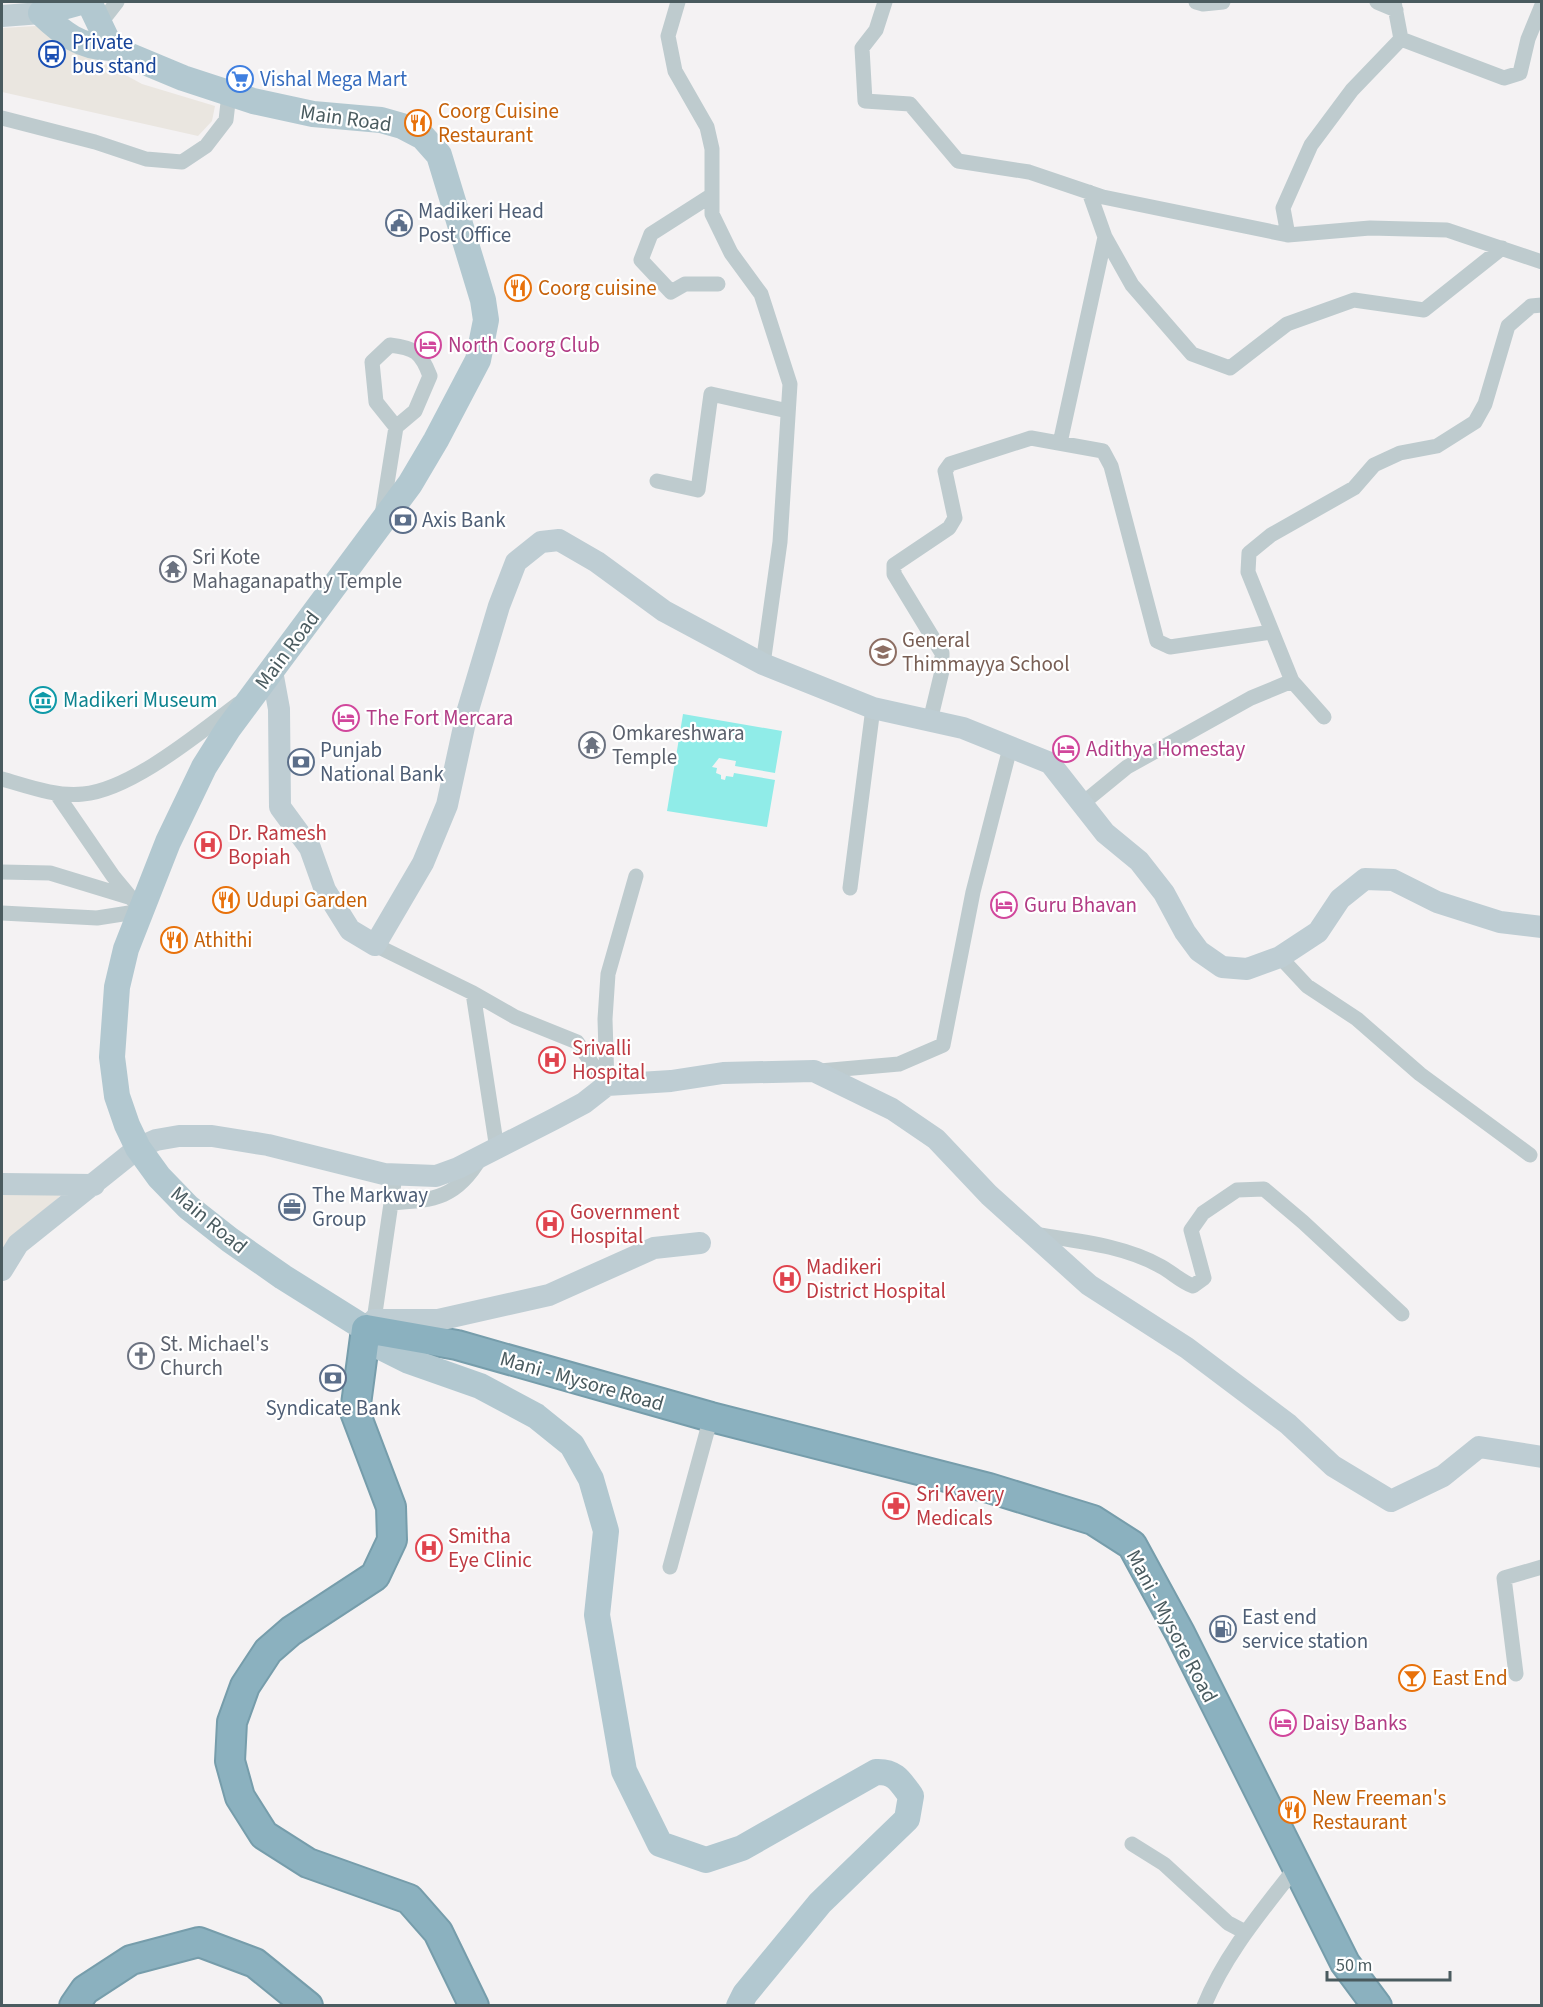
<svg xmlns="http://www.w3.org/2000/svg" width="1543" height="2007" font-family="'Source Sans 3',sans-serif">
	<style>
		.commercial { fill: #eae6e0 }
		.water { fill: #90ece8 }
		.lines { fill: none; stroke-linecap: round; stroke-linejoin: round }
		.highway-casing { stroke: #769dab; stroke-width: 32 }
		.street { stroke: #becbce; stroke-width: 15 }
		.secondary { stroke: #becdd3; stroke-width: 22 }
		.primary { stroke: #b2c8d0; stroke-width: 26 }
		.highway { stroke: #8bb1bf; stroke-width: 28 }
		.labels { text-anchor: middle; stroke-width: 4.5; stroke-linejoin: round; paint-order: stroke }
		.transit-label { font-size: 21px; fill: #164399; stroke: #fff; text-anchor: start }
		.shop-label { font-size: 21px; fill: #366cbe; stroke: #fff; text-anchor: start }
		.food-label { font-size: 21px; fill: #c56008; stroke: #fff; text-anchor: start }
		.street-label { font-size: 21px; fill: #4a5b5f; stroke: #fff }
		.service-label { font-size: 21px; fill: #4e5e75; stroke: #fff; text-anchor: start }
		.hotel-label { font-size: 21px; fill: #b23c85; stroke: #fff; text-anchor: start }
		.worship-label { font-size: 21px; fill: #5b616d; stroke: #fff; text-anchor: start }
		.education-label { font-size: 21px; fill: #785e54; stroke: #fff; text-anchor: start }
		.culture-label { font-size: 21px; fill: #0d838f; stroke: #fff; text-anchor: start }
		.health-label { font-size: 21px; fill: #be3a42; stroke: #fff; text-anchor: start }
	</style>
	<rect width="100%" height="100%" fill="#f4f2f3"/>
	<path class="commercial" d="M 36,26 L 142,84 L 215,106 L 212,121 L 198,136 L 2,92 L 2,28 Z
		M 2,1189 L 66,1191 L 11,1238 L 2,1252 Z"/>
	<path class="water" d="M 683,714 L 782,731 L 775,773 L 735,766 L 736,761 L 719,758 L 712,767 L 717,768 L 716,773 L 721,775 L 721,779 L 725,780 L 726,776 L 733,777 L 734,773 L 775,780 L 767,827 L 667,811 Z"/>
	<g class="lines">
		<defs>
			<path id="highway" d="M 74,2006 L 85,1990 L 131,1960 L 199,1942 L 255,1963 L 308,2006
				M 474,2006 L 438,1932 L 409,1899 L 308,1863 L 264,1835 L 240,1797 L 230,1761 L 232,1722 L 245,1686 L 268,1651 L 291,1631 L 375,1576 L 392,1540 L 391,1507 L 355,1412 L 366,1329 L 457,1345 L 711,1417 L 989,1488 L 1093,1520 L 1132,1545 L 1180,1633 L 1345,1963 L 1377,2006"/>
		</defs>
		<use href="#highway" class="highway-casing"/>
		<path class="street" d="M 678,2 L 668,36 L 675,71 L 707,127 L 712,149 L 712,214 L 731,253 L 761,294 L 790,384 L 780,542 L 763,664
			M 885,2 L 876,30 L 862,48 L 865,101 L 910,104 L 958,161 L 1029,172 L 1103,197 L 1288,235
			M 1196,2 L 1203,4 L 1223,2
			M 1377,2 L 1396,10
			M 1394,2 L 1401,39 L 1352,90 L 1311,145 L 1283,208 L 1288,235 L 1370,228 L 1447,230 L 1542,262
			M 99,25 L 117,2
			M 1401,39 L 1504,78 L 1520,73 L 1528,39 L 1542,5
			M 2,118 L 95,142 L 146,159 L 182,162 L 206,146 L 226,120 L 229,94
			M 1089,192 L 1105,237 L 1132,285 L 1192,354 L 1230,368 L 1287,324 L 1354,300 L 1424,310 L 1502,248
			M 712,195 L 651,234 L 641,260 L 671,292 L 685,284 L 718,284
			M 1060,443 L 1105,237
			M 657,481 L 698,490 L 711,394 L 788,411
			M 382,515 L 396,427 L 376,402 L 372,362 L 390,345 C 415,348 421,352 430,376 L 415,411 L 396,427
			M 1324,717 L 1292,681 L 1248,572 L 1249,553 L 1271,535 L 1354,488 L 1374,465 L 1400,453 L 1437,446 L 1475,422 L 1485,404 L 1508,326 L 1531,306 L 1542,305
			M 930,721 L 942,671 L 942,653 L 894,574 L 894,565 L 949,528 L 955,518 L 945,471 L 950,464 L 1031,438 L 1103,451 L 1111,466 L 1157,641 L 1170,647 L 1272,632
			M 2,779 C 27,786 56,797 83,794 C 131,790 199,733 238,704
			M 56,793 L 113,876 L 142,911
			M 1083,803 L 1127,767 L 1251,698 L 1292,681
			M 2,872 L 50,873 L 132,898
			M 850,888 L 873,708
			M 2,913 L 97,918 L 142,911
			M 375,945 L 473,993 L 515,1017 L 577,1042 L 607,1085
			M 1280,957 L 1307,986 L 1357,1019 L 1420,1074 L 1530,1155
			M 473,993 L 497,1149
			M 820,1071 L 899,1064 L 943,1045 L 973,892 L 1010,748
			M 607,1085 L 605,1019 L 608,974 L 636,876
			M 391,1203 C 436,1200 457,1198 481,1157
			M 1033,1234 C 1076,1241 1124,1245 1162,1267 C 1173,1273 1180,1281 1193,1286 L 1204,1278 L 1191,1230 L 1203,1213 L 1237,1190 L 1264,1189 L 1303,1222 L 1402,1314
			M 374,1320 L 395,1176
			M 670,1567 L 711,1417
			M 1516,1674 L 1504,1578 L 1542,1567
			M 1132,1844 L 1164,1864 L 1228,1923 L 1245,1932
			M 1204,2006 C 1225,1954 1262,1911 1296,1867"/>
		<path class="secondary" d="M 2,16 L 41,13
			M 272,671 L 279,709 L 280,807 L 310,848 L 325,890 L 350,930 L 375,945 L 423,863 L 447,805 L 467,713 L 499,606 L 516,562 L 541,542 L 559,540 L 597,562 L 664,611 L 763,664 L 873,708 L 963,728 L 1050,763 L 1105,833 L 1139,861 L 1164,893 L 1185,932 L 1199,951 L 1222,967 L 1247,969 L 1280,957 L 1318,932 L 1340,899 L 1365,879 L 1393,880 L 1437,902 L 1500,922 L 1542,927
			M 2,1184 L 94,1185
			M 2,1270 L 18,1244 L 138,1148 L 156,1140 L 179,1136 L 212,1136 L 268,1145 L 384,1174 L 436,1176 L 458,1168 L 554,1119 L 584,1103 L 607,1085 L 671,1081 L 723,1073 L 814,1071 L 892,1109 L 936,1139 L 989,1195 L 1089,1285 L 1187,1348 L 1288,1424 L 1333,1466 L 1391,1501 L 1443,1476 L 1479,1447 L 1542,1457
			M 369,1326 L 374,1320 L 438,1320 L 549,1295 L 654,1248 L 700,1243"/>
		<path class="primary" d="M 81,2 L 41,13 C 62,33 81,48 111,48 L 89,2
			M 111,48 L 183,78 L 253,101 L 313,114 L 381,120 L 402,126 L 423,137 L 439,155 L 483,300 L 486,320 L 478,360 L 436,440 L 410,484 L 228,729 L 204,767 L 168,842 L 126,949 L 117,987 L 112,1057 L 117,1096 L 127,1125 L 138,1148 L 159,1177 L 188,1207 L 230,1240 L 283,1277 L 366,1329 L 381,1347 L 409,1361 L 480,1386 L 536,1416 L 572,1445 L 591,1479 L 606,1531 L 597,1615 L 624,1771 L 660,1844 L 706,1860 L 742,1848 L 876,1772 C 895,1771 900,1781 911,1796 L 907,1819 L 820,1903 L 745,1994 L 739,2006"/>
		<use href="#highway" class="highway"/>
	</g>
	<defs>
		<symbol id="bus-ring" viewBox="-11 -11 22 22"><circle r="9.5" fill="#fff" stroke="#1a4fb4" stroke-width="1.5"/><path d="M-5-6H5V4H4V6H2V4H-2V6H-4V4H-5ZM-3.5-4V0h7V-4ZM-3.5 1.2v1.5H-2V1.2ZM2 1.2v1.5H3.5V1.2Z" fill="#1a4fb4"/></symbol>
		<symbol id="supermarket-ring" viewBox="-11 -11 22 22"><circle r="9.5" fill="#fff" stroke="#3f7fe0" stroke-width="1.5"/><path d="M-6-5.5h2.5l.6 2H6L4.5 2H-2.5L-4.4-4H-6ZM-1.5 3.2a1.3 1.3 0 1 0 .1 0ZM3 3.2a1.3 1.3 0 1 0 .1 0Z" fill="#3f7fe0"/></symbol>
		<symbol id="restaurant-ring" viewBox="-11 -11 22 22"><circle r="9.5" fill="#fff" stroke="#e8710a" stroke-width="1.5"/><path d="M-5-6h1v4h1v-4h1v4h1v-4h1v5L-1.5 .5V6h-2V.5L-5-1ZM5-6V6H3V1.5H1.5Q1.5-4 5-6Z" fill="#e8710a"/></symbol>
		<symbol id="civic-ring" viewBox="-11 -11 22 22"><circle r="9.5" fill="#fff" stroke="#5c6f8a" stroke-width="1.5"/><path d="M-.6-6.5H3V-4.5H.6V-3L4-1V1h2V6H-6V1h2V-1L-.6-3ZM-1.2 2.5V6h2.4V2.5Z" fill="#5c6f8a"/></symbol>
		<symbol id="hotel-ring" viewBox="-11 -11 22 22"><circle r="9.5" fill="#fff" stroke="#d1479c" stroke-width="1.5"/><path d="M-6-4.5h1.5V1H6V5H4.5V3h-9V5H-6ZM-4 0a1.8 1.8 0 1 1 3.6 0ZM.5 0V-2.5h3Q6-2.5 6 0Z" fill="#d1479c"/></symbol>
		<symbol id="bank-ring" viewBox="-11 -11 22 22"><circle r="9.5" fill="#fff" stroke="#5c6f8a" stroke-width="1.5"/><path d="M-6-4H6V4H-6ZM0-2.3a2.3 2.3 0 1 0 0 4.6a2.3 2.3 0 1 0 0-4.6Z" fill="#5c6f8a"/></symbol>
		<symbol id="temple-ring" viewBox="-11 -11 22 22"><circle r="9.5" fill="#fff" stroke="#6b7280" stroke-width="1.5"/><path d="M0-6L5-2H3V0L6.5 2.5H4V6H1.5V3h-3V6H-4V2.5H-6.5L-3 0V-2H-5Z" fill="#6b7280"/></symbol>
		<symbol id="school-ring" viewBox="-11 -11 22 22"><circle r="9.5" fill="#fff" stroke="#8d6e63" stroke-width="1.5"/><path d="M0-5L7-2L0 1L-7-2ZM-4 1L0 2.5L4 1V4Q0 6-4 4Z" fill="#8d6e63"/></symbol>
		<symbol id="museum-ring" viewBox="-11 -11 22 22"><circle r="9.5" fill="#fff" stroke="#0f9aa8" stroke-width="1.5"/><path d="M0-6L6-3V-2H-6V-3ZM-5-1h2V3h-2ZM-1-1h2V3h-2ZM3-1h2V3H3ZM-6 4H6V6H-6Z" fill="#0f9aa8"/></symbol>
		<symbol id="hospital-ring" viewBox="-11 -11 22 22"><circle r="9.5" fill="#fff" stroke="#e0444e" stroke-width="1.5"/><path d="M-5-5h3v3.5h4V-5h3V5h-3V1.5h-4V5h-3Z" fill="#e0444e"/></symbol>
		<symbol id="office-ring" viewBox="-11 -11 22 22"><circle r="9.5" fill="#fff" stroke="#5c6f8a" stroke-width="1.5"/><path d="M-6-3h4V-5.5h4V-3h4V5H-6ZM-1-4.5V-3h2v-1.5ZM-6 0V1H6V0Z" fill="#5c6f8a"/></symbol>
		<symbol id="church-ring" viewBox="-11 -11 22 22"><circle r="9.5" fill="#fff" stroke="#6b7280" stroke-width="1.5"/><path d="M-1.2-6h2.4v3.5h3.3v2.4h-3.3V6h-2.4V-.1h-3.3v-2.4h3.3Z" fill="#6b7280"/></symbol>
		<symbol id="pharmacy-ring" viewBox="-11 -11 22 22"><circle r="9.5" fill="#fff" stroke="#e0444e" stroke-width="1.5"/><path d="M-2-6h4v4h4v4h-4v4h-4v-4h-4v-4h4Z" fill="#e0444e"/></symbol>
		<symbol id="fuel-ring" viewBox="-11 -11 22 22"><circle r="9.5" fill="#fff" stroke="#5c6f8a" stroke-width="1.5"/><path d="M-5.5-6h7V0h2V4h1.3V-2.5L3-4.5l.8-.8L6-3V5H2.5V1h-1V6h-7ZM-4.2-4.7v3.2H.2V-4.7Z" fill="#5c6f8a"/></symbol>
		<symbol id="bar-ring" viewBox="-11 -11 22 22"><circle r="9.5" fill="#fff" stroke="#e8710a" stroke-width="1.5"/><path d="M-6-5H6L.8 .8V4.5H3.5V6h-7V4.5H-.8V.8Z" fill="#e8710a"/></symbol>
	</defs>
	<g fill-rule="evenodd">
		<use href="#bus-ring" x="37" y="39" width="30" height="30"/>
		<use href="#supermarket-ring" x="225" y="64" width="30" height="30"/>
		<use href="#restaurant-ring" x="403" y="108" width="30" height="30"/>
		<use href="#civic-ring" x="384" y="208" width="30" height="30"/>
		<use href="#restaurant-ring" x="503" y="273" width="30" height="30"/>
		<use href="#hotel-ring" x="413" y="330" width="30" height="30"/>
		<use href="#bank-ring" x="388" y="505" width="30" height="30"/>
		<use href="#temple-ring" x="158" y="554" width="30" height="30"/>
		<use href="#school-ring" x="868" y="637" width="30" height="30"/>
		<use href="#museum-ring" x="28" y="685" width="30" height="30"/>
		<use href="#hotel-ring" x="331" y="703" width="30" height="30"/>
		<use href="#temple-ring" x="577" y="730" width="30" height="30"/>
		<use href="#hotel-ring" x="1051" y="734" width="30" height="30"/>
		<use href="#bank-ring" x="286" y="747" width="30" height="30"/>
		<use href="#hospital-ring" x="193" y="830" width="30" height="30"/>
		<use href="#restaurant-ring" x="211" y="885" width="30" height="30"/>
		<use href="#hotel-ring" x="989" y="890" width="30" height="30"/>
		<use href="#restaurant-ring" x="159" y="925" width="30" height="30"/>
		<use href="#hospital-ring" x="537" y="1045" width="30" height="30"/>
		<use href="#office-ring" x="277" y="1192" width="30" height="30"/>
		<use href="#hospital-ring" x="535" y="1209" width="30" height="30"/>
		<use href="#hospital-ring" x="772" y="1264" width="30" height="30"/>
		<use href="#church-ring" x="126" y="1341" width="30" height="30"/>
		<use href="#bank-ring" x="318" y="1363" width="30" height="30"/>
		<use href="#pharmacy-ring" x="881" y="1491" width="30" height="30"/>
		<use href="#hospital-ring" x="414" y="1533" width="30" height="30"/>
		<use href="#fuel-ring" x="1208" y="1614" width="30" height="30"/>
		<use href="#bar-ring" x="1397" y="1663" width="30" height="30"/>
		<use href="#hotel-ring" x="1268" y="1708" width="30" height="30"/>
		<use href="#restaurant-ring" x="1277" y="1795" width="30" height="30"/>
	</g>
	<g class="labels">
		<g class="transit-label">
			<text x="72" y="49">Private<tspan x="72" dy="24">bus stand</tspan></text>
		</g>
		<g class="shop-label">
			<text x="260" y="86">Vishal Mega Mart</text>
		</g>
		<g class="food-label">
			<text x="438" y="118">Coorg Cuisine<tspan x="438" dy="24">Restaurant</tspan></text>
			<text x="538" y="295">Coorg cuisine</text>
			<text x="246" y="907">Udupi Garden</text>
			<text x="194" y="947">Athithi</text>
			<text x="1432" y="1685">East End</text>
			<text x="1312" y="1805">New Freeman's<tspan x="1312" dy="24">Restaurant</tspan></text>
		</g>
		<g class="street-label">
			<text transform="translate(346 118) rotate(8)" y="7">Main Road</text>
			<text transform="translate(287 650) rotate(-53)" y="7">Main Road</text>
			<text transform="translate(209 1220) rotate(40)" y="7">Main Road</text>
			<text transform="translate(582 1381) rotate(16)" y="7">Mani - Mysore Road</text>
			<text transform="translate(1172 1626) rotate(62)" y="7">Mani - Mysore Road</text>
		</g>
		<g class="service-label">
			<text x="418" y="218">Madikeri Head<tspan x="418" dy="24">Post Office</tspan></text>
			<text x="422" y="527">Axis Bank</text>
			<text x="320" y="757">Punjab<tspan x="320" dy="24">National Bank</tspan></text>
			<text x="312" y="1202">The Markway<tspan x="312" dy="24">Group</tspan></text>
			<text x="333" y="1415" text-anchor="middle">Syndicate Bank</text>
			<text x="1242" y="1624">East end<tspan x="1242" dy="24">service station</tspan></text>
		</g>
		<g class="hotel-label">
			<text x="448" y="352">North Coorg Club</text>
			<text x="366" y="725">The Fort Mercara</text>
			<text x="1086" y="756">Adithya Homestay</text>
			<text x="1024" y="912">Guru Bhavan</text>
			<text x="1302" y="1730">Daisy Banks</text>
		</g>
		<g class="worship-label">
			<text x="192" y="564">Sri Kote<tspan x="192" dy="24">Mahaganapathy Temple</tspan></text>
			<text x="612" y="740">Omkareshwara<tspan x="612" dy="24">Temple</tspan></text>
			<text x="160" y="1351">St. Michael's<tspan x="160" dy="24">Church</tspan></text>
		</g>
		<g class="education-label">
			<text x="902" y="647">General<tspan x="902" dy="24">Thimmayya School</tspan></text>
		</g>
		<g class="culture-label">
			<text x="63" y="707">Madikeri Museum</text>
		</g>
		<g class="health-label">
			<text x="228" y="840">Dr. Ramesh<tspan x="228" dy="24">Bopiah</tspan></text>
			<text x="572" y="1055">Srivalli<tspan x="572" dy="24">Hospital</tspan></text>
			<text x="570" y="1219">Government<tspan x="570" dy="24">Hospital</tspan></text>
			<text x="806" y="1274">Madikeri<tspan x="806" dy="24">District Hospital</tspan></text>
			<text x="916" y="1501">Sri Kavery<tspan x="916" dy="24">Medicals</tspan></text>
			<text x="448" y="1543">Smitha<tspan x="448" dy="24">Eye Clinic</tspan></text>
		</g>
	</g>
	<rect width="1543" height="2007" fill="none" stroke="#4a5b5f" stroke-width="6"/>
	<path d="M1327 1971v9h123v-9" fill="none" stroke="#4a5b5f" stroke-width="3"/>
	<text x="1336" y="1971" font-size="18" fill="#4a5b5f" stroke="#ffffff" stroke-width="4.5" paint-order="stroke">50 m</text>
</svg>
